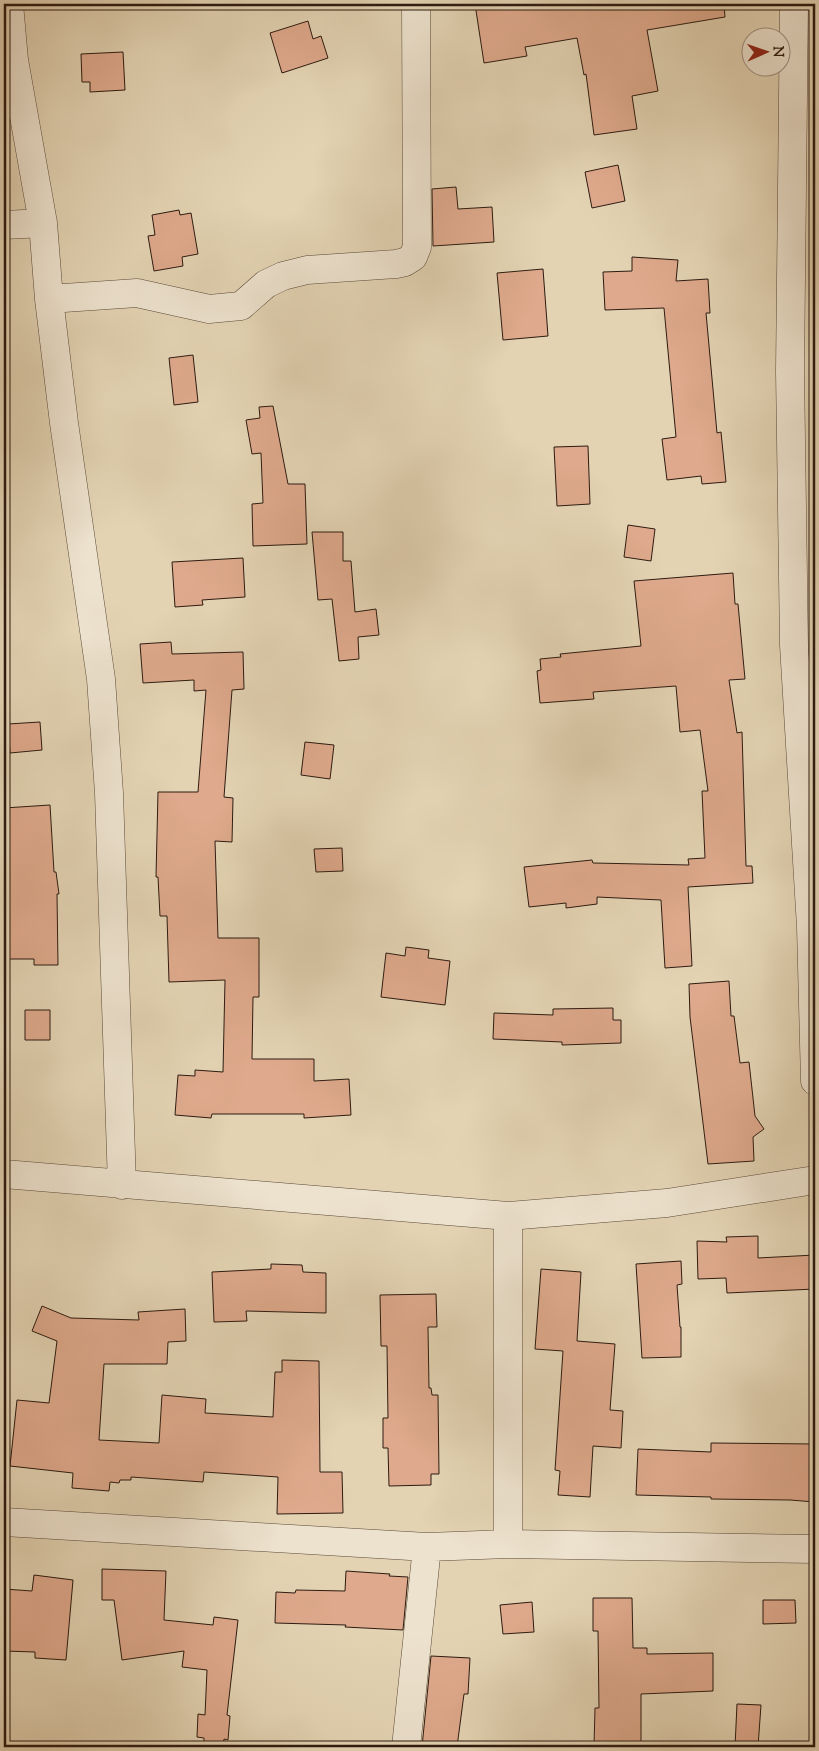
<svg xmlns="http://www.w3.org/2000/svg" width="819" height="1751" font-family="'Sorts Mill Goudy',serif">
	<style>
		.building { fill: #dea98c; stroke: #2d1b10 }
		.lines { fill: none; stroke-linecap: round; stroke-linejoin: round }
		.minor-casing { stroke: #5a4939; stroke-width: 29 }
		.minor { stroke: #ede2ce; stroke-width: 28 }
	</style>
	<rect width="100%" height="100%" fill="#e3d3b3"/>
	<filter id="stains"><feTurbulence type="fractalNoise" baseFrequency=".004" numOctaves="4"/><feColorMatrix values="0 0 0 0 .2 0 0 0 0 .09 0 0 0 0 .02 0 0 0 .5 -.17"/></filter>
	<radialGradient id="worn" r=".72"><stop offset=".6" stop-color="#630" stop-opacity="0"/><stop offset="1" stop-color="#630" stop-opacity=".3"/></radialGradient>
	<path class="building" d="M 475,4 L 724,4 L 725,17 L 647,30 L 658,91 L 632,96 L 637,129 L 594,135 L 586,74 L 584,75 L 577,38 L 525,47 L 527,56 L 484,63 Z
		M 308,21 L 313,39 L 321,36 L 328,58 L 282,73 L 270,33 Z
		M 123,52 L 125,90 L 90,92 L 90,82 L 82,82 L 81,54 Z
		M 618,165 L 625,201 L 592,208 L 585,172 Z
		M 456,187 L 458,209 L 492,207 L 494,242 L 433,246 L 432,189 Z
		M 179,210 L 180,215 L 191,213 L 198,254 L 182,257 L 183,266 L 154,271 L 148,236 L 155,235 L 152,215 Z
		M 632,257 L 678,260 L 676,281 L 708,279 L 710,313 L 706,313 L 717,433 L 721,432 L 726,482 L 702,484 L 701,476 L 667,480 L 662,439 L 676,437 L 664,308 L 605,310 L 603,272 L 632,271 Z
		M 543,269 L 548,336 L 503,340 L 497,273 Z
		M 193,355 L 198,402 L 174,405 L 169,358 Z
		M 273,406 L 288,484 L 305,484 L 307,544 L 253,546 L 252,504 L 263,503 L 261,453 L 252,454 L 246,420 L 260,418 L 259,407 Z
		M 588,446 L 590,504 L 557,506 L 554,447 Z
		M 628,525 L 655,529 L 651,561 L 624,557 Z
		M 312,532 L 343,532 L 343,561 L 351,561 L 355,612 L 376,609 L 379,635 L 358,637 L 359,659 L 339,661 L 332,599 L 318,600 Z
		M 243,558 L 245,597 L 202,600 L 203,605 L 175,607 L 172,562 Z
		M 733,573 L 735,604 L 738,604 L 745,679 L 729,680 L 737,733 L 742,732 L 746,866 L 752,866 L 753,883 L 688,887 L 692,966 L 665,968 L 661,900 L 597,897 L 597,904 L 566,908 L 566,903 L 529,907 L 524,867 L 592,860 L 593,863 L 689,865 L 688,859 L 705,858 L 702,791 L 708,791 L 700,730 L 680,732 L 676,686 L 593,692 L 594,699 L 540,703 L 537,671 L 541,670 L 540,659 L 561,657 L 560,654 L 641,646 L 634,581 Z
		M 171,642 L 172,654 L 243,652 L 244,689 L 232,690 L 224,797 L 233,798 L 232,842 L 215,841 L 218,938 L 259,938 L 259,997 L 253,997 L 252,1059 L 314,1059 L 314,1081 L 349,1079 L 351,1115 L 304,1118 L 304,1114 L 212,1114 L 211,1118 L 175,1115 L 178,1075 L 195,1076 L 195,1070 L 223,1072 L 225,980 L 169,982 L 167,916 L 160,916 L 158,877 L 156,877 L 158,792 L 198,792 L 206,690 L 194,691 L 194,680 L 143,683 L 140,644 Z
		M 40,722 L 42,750 L 10,753 L 8,724 Z
		M 305,742 L 334,745 L 330,779 L 301,775 Z
		M 50,805 L 54,872 L 56,872 L 59,894 L 57,894 L 58,965 L 34,965 L 34,959 L 4,959 L 4,808 Z
		M 342,848 L 343,871 L 316,872 L 314,849 Z
		M 406,947 L 429,950 L 428,958 L 450,961 L 445,1005 L 381,997 L 386,953 L 405,956 Z
		M 729,981 L 731,1016 L 734,1016 L 740,1063 L 749,1062 L 755,1116 L 764,1129 L 753,1137 L 754,1161 L 708,1164 L 690,1017 L 689,984 Z
		M 613,1008 L 613,1020 L 621,1020 L 621,1043 L 562,1045 L 562,1042 L 493,1039 L 494,1013 L 553,1015 L 553,1009 Z
		M 25,1010 L 50,1010 L 50,1040 L 25,1040 Z
		M 758,1236 L 758,1258 L 815,1255 L 815,1289 L 727,1293 L 726,1278 L 698,1279 L 697,1241 L 727,1242 L 726,1237 Z
		M 681,1261 L 682,1284 L 677,1285 L 680,1327 L 681,1327 L 681,1357 L 642,1358 L 636,1264 Z
		M 271,1264 L 302,1265 L 303,1272 L 326,1273 L 326,1313 L 246,1311 L 247,1321 L 214,1322 L 212,1272 L 271,1269 Z
		M 541,1269 L 581,1272 L 577,1341 L 615,1344 L 610,1410 L 623,1411 L 621,1448 L 593,1446 L 590,1497 L 558,1495 L 560,1471 L 555,1470 L 563,1351 L 535,1349 Z
		M 436,1294 L 437,1327 L 428,1327 L 429,1388 L 431,1388 L 432,1395 L 438,1395 L 439,1474 L 431,1474 L 431,1485 L 389,1486 L 388,1448 L 383,1448 L 383,1418 L 388,1418 L 387,1346 L 381,1346 L 380,1295 Z
		M 42,1306 L 71,1318 L 139,1320 L 138,1312 L 185,1309 L 186,1341 L 168,1342 L 167,1364 L 104,1364 L 99,1440 L 159,1443 L 162,1395 L 206,1399 L 205,1413 L 273,1417 L 275,1372 L 282,1372 L 282,1360 L 319,1361 L 320,1472 L 342,1472 L 343,1513 L 277,1514 L 278,1477 L 204,1472 L 203,1482 L 131,1477 L 131,1480 L 120,1480 L 119,1483 L 110,1482 L 109,1491 L 72,1488 L 73,1473 L 10,1466 L 17,1400 L 49,1403 L 57,1341 L 32,1331 Z
		M 711,1443 L 815,1444 L 815,1502 L 790,1500 L 711,1499 L 711,1497 L 636,1495 L 638,1449 L 711,1452 Z
		M 102,1569 L 166,1571 L 164,1620 L 213,1625 L 214,1617 L 238,1620 L 227,1715 L 230,1716 L 228,1740 L 224,1739 L 223,1747 L 204,1747 L 204,1738 L 197,1737 L 198,1714 L 205,1715 L 207,1670 L 182,1667 L 184,1651 L 122,1660 L 114,1600 L 102,1600 Z
		M 346,1571 L 390,1574 L 389,1576 L 408,1577 L 403,1630 L 345,1627 L 346,1625 L 275,1623 L 276,1592 L 295,1593 L 296,1590 L 345,1591 Z
		M 34,1575 L 73,1580 L 66,1660 L 35,1658 L 35,1652 L 4,1651 L 4,1589 L 32,1591 Z
		M 593,1598 L 632,1598 L 633,1648 L 647,1648 L 647,1654 L 713,1653 L 713,1691 L 641,1694 L 641,1747 L 594,1747 L 595,1708 L 599,1708 L 598,1631 L 593,1631 Z
		M 763,1600 L 795,1600 L 796,1623 L 763,1624 Z
		M 532,1602 L 534,1632 L 503,1634 L 500,1605 Z
		M 431,1656 L 470,1658 L 468,1694 L 464,1694 L 457,1747 L 422,1747 Z
		M 737,1704 L 761,1705 L 758,1747 L 735,1747 Z"/>
	<g class="lines">
		<defs>
			<path id="minor" d="M 9,4 L 14,60 L 43,223 L 49,299 L 64,423 L 101,679 L 109,793 L 122,1185
				M 794,4 L 790,371 L 794,645 L 811,927 L 815,1081
				M 4,225 L 43,223
				M 49,299 L 137,293 L 209,309 L 241,306 L 266,284 L 283,276 L 307,270 L 396,264 L 405,262 L 413,257 L 417,247 L 416,4
				M 4,1174 L 508,1216 L 667,1203 L 815,1180
				M 508,1216 L 508,1544
				M 4,1522 L 427,1547 L 508,1544 L 815,1549
				M 406,1747 L 427,1547"/>
		</defs>
		<use href="#minor" class="minor-casing"/>
		<use href="#minor" class="minor"/>
	</g>
	<rect width="819" height="1751" fill="none" stroke="#e3d3b3" stroke-width="20"/>
	<rect x="5" y="5" width="809" height="1741" fill="none" stroke="#2d1b10" stroke-width="2.5"/>
	<rect x="10" y="10" width="799" height="1731" fill="none" stroke="#2d1b10"/>
	<g transform="translate(766 52) rotate(88)"><circle r="24" fill="#ede2ce" stroke="#a09282"/>
	<path d="M0-4L9 19L0 12L-9 19Z" fill="#8f2418"/>
	<text y="-8" font-size="14" font-weight="bold" text-anchor="middle" fill="#2d1b10">N</text>
	</g>
	<rect width="100%" height="100%" filter="url(#stains)"/>
	<rect width="100%" height="100%" fill="url(#worn)"/>
</svg>
